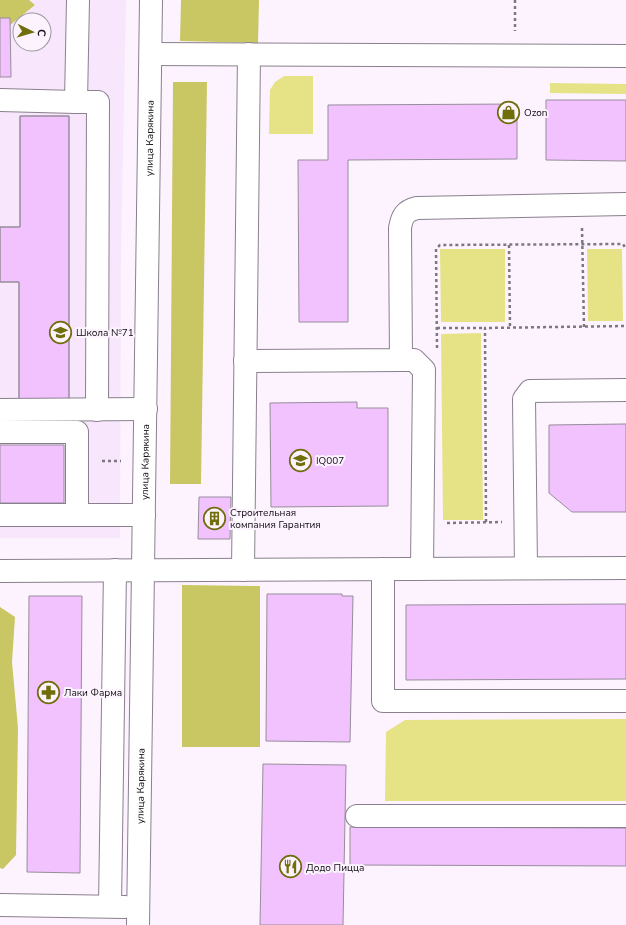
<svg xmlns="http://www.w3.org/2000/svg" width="626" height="925" font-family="'Nunito Sans',sans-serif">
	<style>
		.built { fill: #f8e7fc; fill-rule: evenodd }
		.green { fill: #e5e386 }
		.forest { fill: #c9c664 }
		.building { fill: #f2c2ff; stroke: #978d9a }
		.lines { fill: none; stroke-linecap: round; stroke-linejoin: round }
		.minor-casing { stroke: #8a808d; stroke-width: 24 }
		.path { stroke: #7d777f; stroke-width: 2.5; stroke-dasharray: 3 3; stroke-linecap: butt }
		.minor { stroke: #fff; stroke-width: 22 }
		.labels { text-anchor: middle; stroke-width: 4; stroke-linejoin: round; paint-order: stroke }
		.poi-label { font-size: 10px; fill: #120e13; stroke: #fcf3ff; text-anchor: start }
		.street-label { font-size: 10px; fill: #120e13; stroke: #fcf3ff }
	</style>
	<rect width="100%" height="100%" fill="#fcf3ff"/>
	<path class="built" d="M 0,0 L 126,0 L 121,254 L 120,538 L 0,538 ZM 20,20 L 44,20 L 44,44 L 20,44 Z"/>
	<path class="green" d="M 284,76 L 313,76 L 313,134 L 269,134 L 270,90 L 275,82 Z
		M 550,83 L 626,84 L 626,94 L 550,93 Z
		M 440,249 L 505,249 L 505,322 L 441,322 Z
		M 587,249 L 622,249 L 623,321 L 588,321 Z
		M 481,333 L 483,520 L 443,520 L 441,334 Z
		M 626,719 L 626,801 L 385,801 L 386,732 L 405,720 Z"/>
	<path class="forest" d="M 0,0 L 29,0 L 35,5 L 4,30 L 0,30 Z
		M 181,0 L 259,0 L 258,43 L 180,41 Z
		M 173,82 L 207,82 L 201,484 L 170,484 Z
		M 182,585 L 260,586 L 260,747 L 182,747 Z
		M 0,607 L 15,617 L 12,662 L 18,728 L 16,855 L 3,869 L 0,868 Z"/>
	<path class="building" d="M 0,18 L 10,18 L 11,77 L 0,77 Z
		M 546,100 L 626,100 L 626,161 L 546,160 Z
		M 517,104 L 517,159 L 348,160 L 348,322 L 299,322 L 298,160 L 328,160 L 328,105 Z
		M 20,116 L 69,116 L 69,399 L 19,399 L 19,282 L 0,282 L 0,227 L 20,227 Z
		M 20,116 L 69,116 L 69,399 L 19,399 L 19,282 L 0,282 L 0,227 L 20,227 Z
		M 357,402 L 357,408 L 388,408 L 388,506 L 271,507 L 270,403 Z
		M 623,424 L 626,424 L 626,512 L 572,512 L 549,493 L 549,425 Z
		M 0,445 L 64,445 L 64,503 L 0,503 Z
		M 199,497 L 231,497 L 230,539 L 198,539 Z
		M 267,594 L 342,594 L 342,596 L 353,596 L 350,742 L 266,741 Z
		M 29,596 L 82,596 L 80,873 L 27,872 Z
		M 626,604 L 626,679 L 406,680 L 406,605 Z
		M 263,764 L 346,765 L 343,925 L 260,925 Z
		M 350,827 L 626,828 L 626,866 L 350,865 Z"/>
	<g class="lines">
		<defs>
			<g id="minor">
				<path d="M 151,54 L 626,56"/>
				<path d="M 0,100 L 76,102 L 78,0"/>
				<path d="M 76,102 L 98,102 L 97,410"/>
				<path d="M 401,360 L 414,360 L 424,370 L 422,569"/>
				<path d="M 245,361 L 401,360 L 400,228 C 402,216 405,211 417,208 L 626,204"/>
				<path d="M 0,410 L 146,409"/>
				<path d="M 0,432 L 77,432 L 77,515"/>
				<path d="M 0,515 L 144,515"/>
				<path d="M 526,568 L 524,399 L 530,391 L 626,390"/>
				<path d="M 383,569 L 383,701 L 626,701"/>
				<path d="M 243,570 L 249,54"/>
				<path d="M 0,571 L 626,568"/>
				<path d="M 357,816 L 626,816"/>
				<path d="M 0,905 L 125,907"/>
				<path d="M 110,906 L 115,570"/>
				<path id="s1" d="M 138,925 L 151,0"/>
			</g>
		</defs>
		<use href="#minor" class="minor-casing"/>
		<path class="path" d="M 515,0 L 515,31
			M 582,228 L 584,327
			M 509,245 L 510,327
			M 437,328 L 485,328
			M 437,348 L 436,249 L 440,245 L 623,244 L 626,249
			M 102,461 L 121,461
			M 486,522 L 485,328 L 624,326 L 626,325
			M 447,523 L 502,522"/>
		<use href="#minor" class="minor"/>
	</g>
	<defs>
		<symbol id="shop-ring" viewBox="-11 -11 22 22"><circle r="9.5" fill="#fcf3ff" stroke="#706d0b" stroke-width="1.5"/><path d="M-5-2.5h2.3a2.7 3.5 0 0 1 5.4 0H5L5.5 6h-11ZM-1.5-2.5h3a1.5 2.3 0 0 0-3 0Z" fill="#706d0b"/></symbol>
		<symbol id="school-ring" viewBox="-11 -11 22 22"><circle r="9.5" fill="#fcf3ff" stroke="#706d0b" stroke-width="1.5"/><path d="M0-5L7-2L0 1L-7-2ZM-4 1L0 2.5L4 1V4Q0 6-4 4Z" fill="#706d0b"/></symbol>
		<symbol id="building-ring" viewBox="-11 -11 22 22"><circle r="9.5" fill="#fcf3ff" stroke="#706d0b" stroke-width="1.5"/><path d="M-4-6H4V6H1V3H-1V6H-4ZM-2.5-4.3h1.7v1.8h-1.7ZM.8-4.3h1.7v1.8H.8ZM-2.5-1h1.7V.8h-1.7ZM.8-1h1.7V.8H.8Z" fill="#706d0b"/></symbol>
		<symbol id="pharmacy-ring" viewBox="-11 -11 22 22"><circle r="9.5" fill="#fcf3ff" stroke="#706d0b" stroke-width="1.5"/><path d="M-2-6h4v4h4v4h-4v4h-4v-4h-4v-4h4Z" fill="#706d0b"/></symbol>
		<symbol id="restaurant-ring" viewBox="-11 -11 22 22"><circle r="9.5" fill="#fcf3ff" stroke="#706d0b" stroke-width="1.5"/><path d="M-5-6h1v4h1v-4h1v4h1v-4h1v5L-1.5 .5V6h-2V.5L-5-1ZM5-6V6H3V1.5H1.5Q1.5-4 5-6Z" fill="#706d0b"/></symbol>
	</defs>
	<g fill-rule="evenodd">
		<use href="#shop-ring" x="496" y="100" width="25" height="25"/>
		<use href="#school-ring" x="48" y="320" width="25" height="25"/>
		<use href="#school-ring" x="288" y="448" width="25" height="25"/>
		<use href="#building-ring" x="202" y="506" width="25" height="25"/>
		<use href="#pharmacy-ring" x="36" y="680" width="25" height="25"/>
		<use href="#restaurant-ring" x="278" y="854" width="25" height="25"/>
	</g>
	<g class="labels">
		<g class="poi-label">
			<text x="524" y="116">Ozon</text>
			<text x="76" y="336">Школа №71</text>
			<text x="316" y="464">IQ007</text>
			<text x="230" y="516">Строительная<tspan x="230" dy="12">компания Гарантия</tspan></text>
			<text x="64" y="696">Лаки Фарма</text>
			<text x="306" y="871">Додо Пицца</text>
		</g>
		<g class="street-label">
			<text dy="4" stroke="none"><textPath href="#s1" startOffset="787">улица Карякина</textPath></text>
			<text dy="4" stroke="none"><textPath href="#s1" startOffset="463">улица Карякина</textPath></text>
			<text dy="4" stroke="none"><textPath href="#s1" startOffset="139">улица Карякина</textPath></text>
		</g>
	</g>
	<g transform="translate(32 32) rotate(95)"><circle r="19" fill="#fcf3ff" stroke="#9e97a1"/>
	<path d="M0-3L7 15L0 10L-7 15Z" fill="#706d0b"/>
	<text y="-6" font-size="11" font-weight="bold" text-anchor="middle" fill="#120e13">С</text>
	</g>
</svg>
